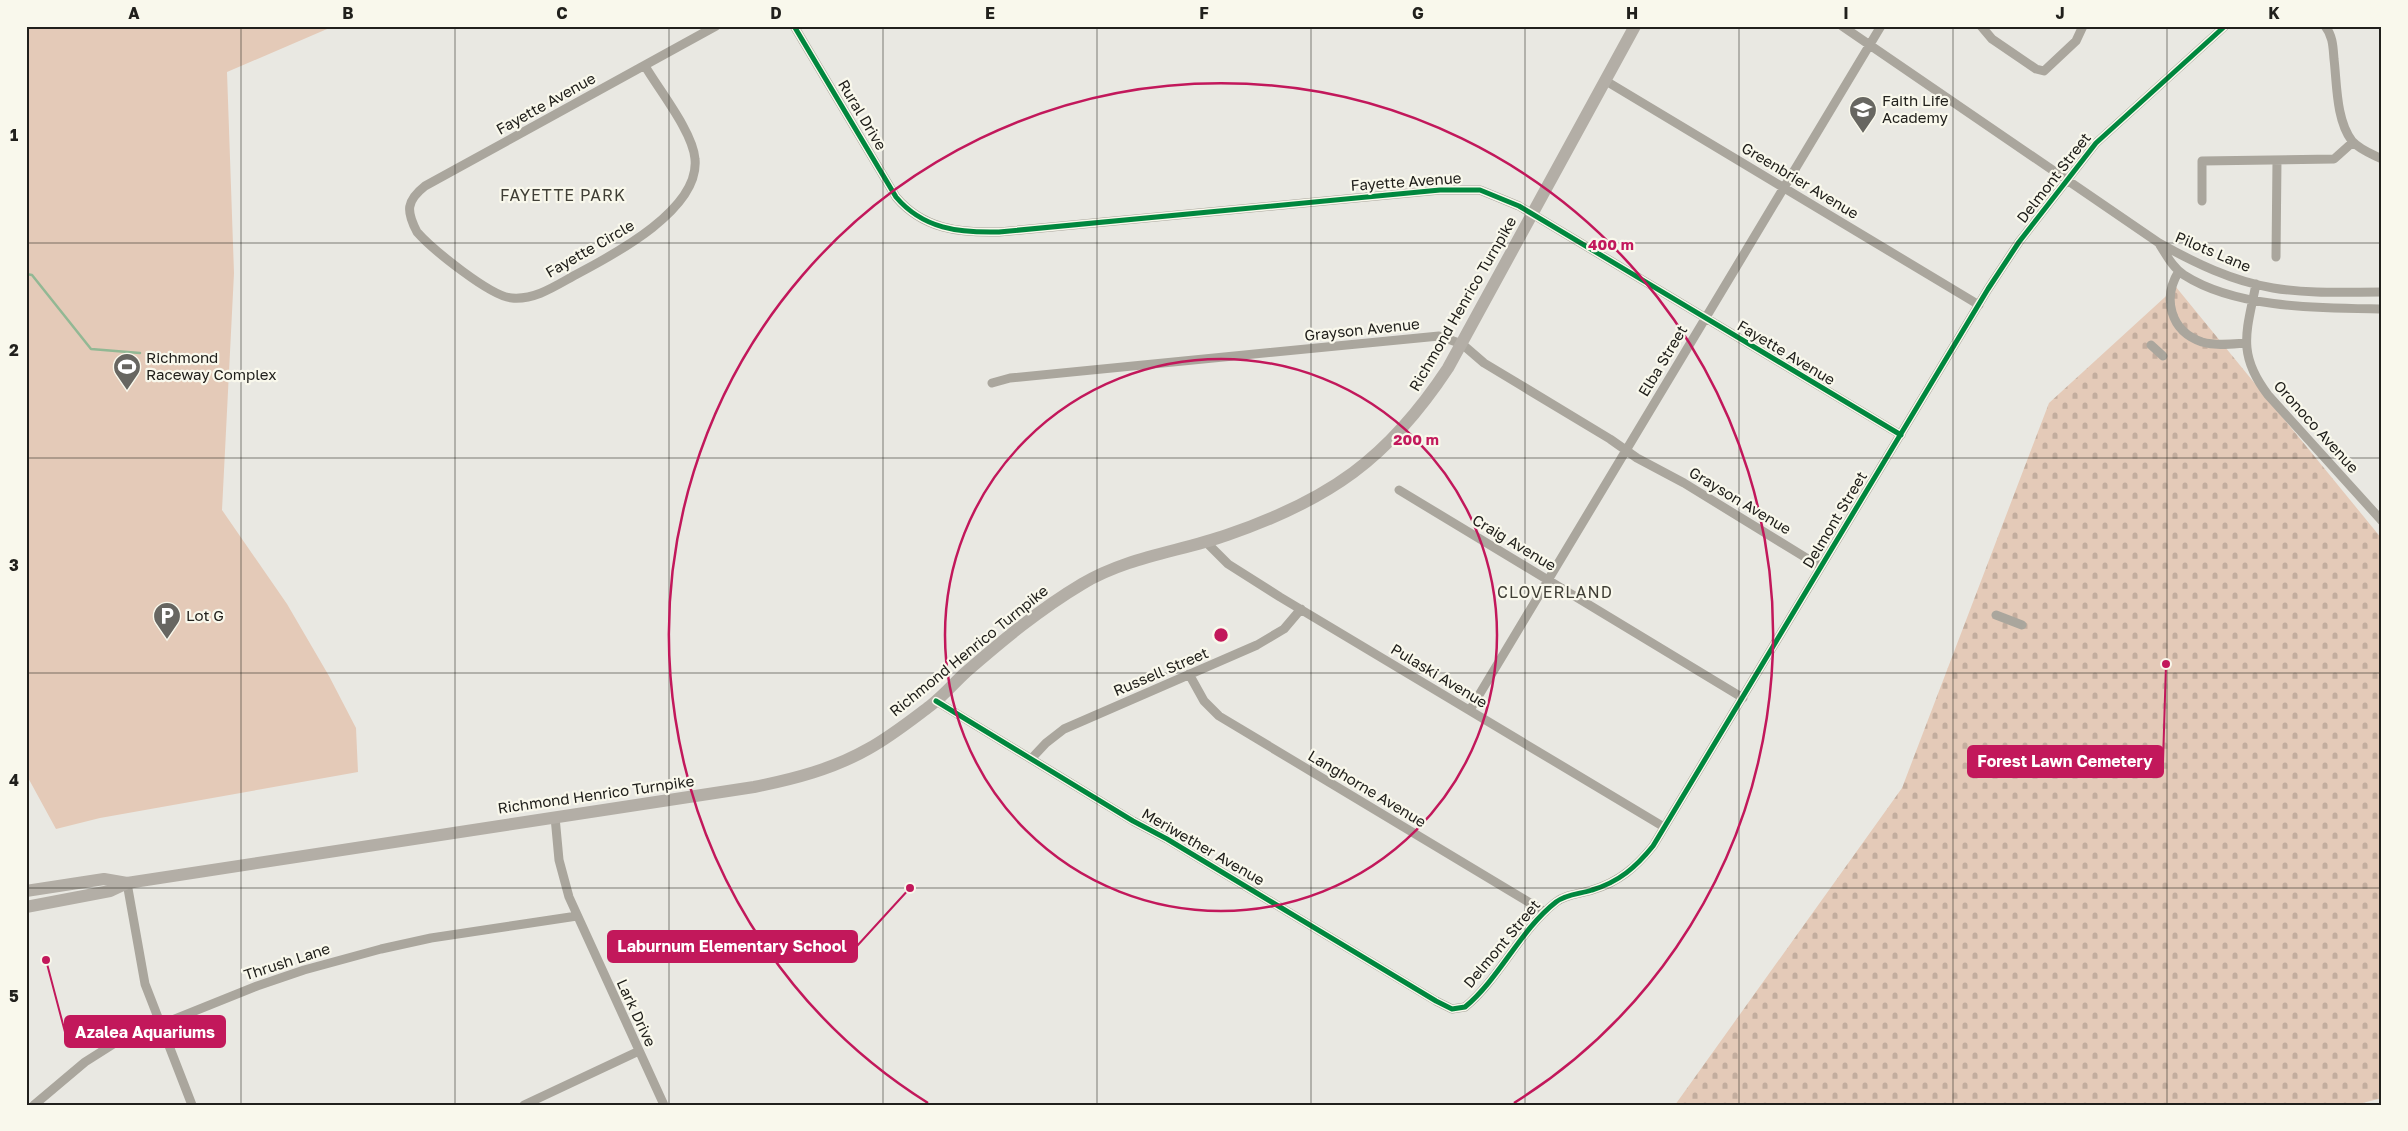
<svg xmlns="http://www.w3.org/2000/svg" width="2408" height="1131" font-family="'Golos Text',sans-serif">
	<style>
		.grass { fill: #e4cab8 }
		.cemetery { fill: url(#cemetery-stones) }
		.lines { fill: none; stroke-linecap: round; stroke-linejoin: round }
		.stream { stroke: #92b894; stroke-width: 2.5 }
		.street { stroke: #aaa69d; stroke-width: 9 }
		.secondary { stroke: #b3aea6; stroke-width: 12 }
		.cycleway-casing { stroke: #f9f8ec; stroke-width: 8 }
		.cycleway { stroke: #00873e; stroke-width: 5 }
		.grid { fill: none; stroke: #21201c; stroke-width: 1; stroke-opacity: 0.55 }
		.ring { fill: none; stroke: #c2185b; stroke-width: 2.5 }
		.labels { text-anchor: middle; stroke-width: 4.5; stroke-linejoin: round; paint-order: stroke }
		.poi-label { font-size: 15px; fill: #21201c; stroke: #f9f8ec; text-anchor: start }
		.street-label { font-size: 15px; fill: #21201c; stroke: #f9f8ec }
		.neighbourhood-label { font-size: 16px; letter-spacing: 1px; fill: #403f36; stroke: #f9f8ec }
		.centre { fill: #c2185b; stroke: #f9f8ec; stroke-width: 2.5 }
		.ring-label { font-size: 15px; text-anchor: middle; font-weight: bold; fill: #c2185b; stroke: #f9f8ec; stroke-width: 4.5; stroke-linejoin: round; paint-order: stroke }
		.leader { fill: none; stroke: #c2185b; stroke-width: 2 }
		.callout-dot { fill: #c2185b; stroke: #f9f8ec; stroke-width: 2 }
		.callout { fill: #c2185b; stroke: #c2185b; stroke-width: 2 }
		.callout-label { font-size: 16px; text-anchor: middle; font-weight: bold; fill: #fff }
		.neatline { fill: none; stroke: #21201c; stroke-width: 2 }
		.grid-label { font-size: 16px; text-anchor: middle; font-weight: bold; fill: #21201c }
	</style>
	<defs>
		<pattern id="cemetery-stones" width="16" height="16" patternUnits="userSpaceOnUse" patternTransform="scale(1.25)"><rect width="16" height="16" fill="#e4cab8"/><path d="M2 7V4a2 2 0 0 1 4 0v3zM10 15v-3a2 2 0 0 1 4 0v3z" fill="#c3ad9e"/></pattern>
	</defs>
	<rect width="100%" height="100%" fill="#e9e8e2"/>
	<path class="grass" d="M 26,26 L 334,26 L 227,72 L 234,273 L 222,510 L 287,604 L 329,676 L 356,728 L 358,772 L 100,818 L 56,829 L 26,774 Z"/>
	<path class="cemetery" d="M 2176,287 L 2382,539 L 2382,1098 L 2355,1105 L 1675,1105 L 1902,788 L 2049,403 Z"/>
	<g class="lines">
		<path class="stream" d="M 26,274 L 32,275 L 91,349 L 140,353"/>
		<path class="street" d="M 794,26 L 896,197 C 923,229 959,233 999,232 L 1440,190 L 1480,190 L 1519,206 L 1901,435
			M 1842,26 L 2159,243 C 2195,263 2232,281 2273,288 C 2309,294 2346,292 2382,292
			M 1981,26 L 1992,39 L 2036,69 L 2044,71 L 2076,41 L 2083,26
			M 2325,26 C 2333,36 2333,47 2334,59 C 2337,84 2336,120 2352,141 C 2360,150 2372,154 2382,159
			M 645,66 C 659,90 693,132 695,159 C 700,209 615,254 579,273 C 558,284 537,300 512,298 C 491,297 432,249 417,232 C 406,211 406,201 425,186 L 716,26
			M 1606,81 L 1979,305
			M 2202,201 L 2202,161 L 2334,159 L 2353,142
			M 2160,245 C 2167,256 2173,268 2184,275 C 2237,309 2321,308 2382,309
			M 2276,257 L 2277,160
			M 2179,271 C 2162,298 2170,331 2202,342 C 2216,346 2231,344 2245,343
			M 2256,284 C 2247,331 2236,353 2268,395 L 2382,521
			M 2151,345 L 2163,356
			M 992,383 L 1010,378 L 1439,336 L 1462,344 L 1484,363 L 1610,439 L 1637,458 L 1684,483 L 1821,567
			M 1399,490 L 1743,698
			M 1205,541 L 1228,564 L 1280,597 L 1664,827
			M 1996,615 L 2022,625
			M 1189,674 L 1204,701 L 1219,716 L 1545,912
			M 936,701 L 1133,821 L 1167,839 L 1436,1001 L 1452,1009 L 1465,1007 C 1500,978 1520,930 1556,902 C 1566,894 1580,894 1592,890 C 1619,882 1636,867 1653,846 L 1988,289 L 2019,242 L 2096,143 L 2225,26
			M 1470,710 L 1881,26
			M 1031,759 L 1046,743 L 1064,729 L 1257,645 L 1284,629 L 1301,609
			M 555,817 L 559,860 L 569,897 L 664,1105
			M 127,883 L 145,984 L 192,1105
			M 34,1105 L 85,1062 L 115,1043 L 257,986 L 304,970 L 381,949 L 431,938 L 577,916
			M 524,1105 L 639,1051"/>
		<path class="secondary" d="M 26,891 L 104,879 L 127,883
			M 26,907 L 110,891 L 127,883 L 754,787 C 794,779 833,769 868,749 C 890,737 910,721 930,706 C 943,696 954,683 966,672 C 1003,640 1040,609 1082,584 C 1127,557 1178,552 1227,535 C 1329,500 1388,459 1448,368 L 1635,26"/>
		<defs>
			<path id="cycleway" d="M 794,26 L 896,197 C 923,229 959,233 999,232 L 1440,190 L 1480,190 L 1519,206 L 1901,435
				M 936,701 L 1133,821 L 1167,839 L 1436,1001 L 1452,1009 L 1465,1007 C 1500,978 1520,930 1556,902 C 1566,894 1580,894 1592,890 C 1619,882 1636,867 1653,846 L 1988,289 L 2019,242 L 2096,143 L 2225,26"/>
		</defs>
		<use href="#cycleway" class="cycleway-casing"/>
		<use href="#cycleway" class="cycleway"/>
	</g>
	<path class="grid" d="M 241,26 L 241,1105M 455,26 L 455,1105M 669,26 L 669,1105M 883,26 L 883,1105M 1097,26 L 1097,1105M 1311,26 L 1311,1105M 1525,26 L 1525,1105M 1739,26 L 1739,1105M 1953,26 L 1953,1105M 2167,26 L 2167,1105M 26,243 L 2382,243M 26,458 L 2382,458M 26,673 L 2382,673M 26,888 L 2382,888"/>
	<g class="ring">
		<circle cx="1221" cy="635" r="276"/>
		<path d="M928 1103A552 552 0 1 1 1514 1103"/>
	</g>
	<defs>
		<symbol id="school-pin" viewBox="-11 -11 22 30"><path d="M0 17L-7.5 6A9.5 9.5 0 1 1 7.5 6Z" fill="#676661" stroke="#f9f8ec"/><path d="M0-5L7-2L0 1L-7-2ZM-4 1L0 2.5L4 1V4Q0 6-4 4Z" fill="#fff"/></symbol>
		<symbol id="stadium-pin" viewBox="-11 -11 22 30"><path d="M0 17L-7.5 6A9.5 9.5 0 1 1 7.5 6Z" fill="#676661" stroke="#f9f8ec"/><path d="M0-5a6.5 5 0 1 0 0 10a6.5 5 0 1 0 0-10ZM-3.5-1.8h7v3.6h-7Z" fill="#fff"/></symbol>
		<symbol id="parking-pin" viewBox="-11 -11 22 30"><path d="M0 17L-7.5 6A9.5 9.5 0 1 1 7.5 6Z" fill="#676661" stroke="#f9f8ec"/><path d="M-3.5-5.5H1a3.5 3.5 0 0 1 0 7H-1V5.5H-3.5ZM-1-3.4V-.6H.8a1.4 1.4 0 0 0 0-2.8Z" fill="#fff"/></symbol>
	</defs>
	<g fill-rule="evenodd">
		<use href="#school-pin" x="1847" y="94" width="32" height="43"/>
		<use href="#stadium-pin" x="111" y="351" width="32" height="43"/>
		<use href="#parking-pin" x="151" y="600" width="32" height="43"/>
	</g>
	<g class="labels">
		<g class="poi-label">
			<text x="1882" y="106">Faith Life<tspan x="1882" dy="17">Academy</tspan></text>
			<text x="146" y="363">Richmond<tspan x="146" dy="17">Raceway Complex</tspan></text>
			<text x="186" y="621">Lot G</text>
		</g>
		<g class="street-label">
			<text transform="translate(546 104) rotate(-29)" y="5">Fayette Avenue</text>
			<text transform="translate(862 115) rotate(59)" y="5">Rural Drive</text>
			<text transform="translate(2054 178) rotate(-52)" y="5">Delmont Street</text>
			<text transform="translate(1800 181) rotate(31)" y="5">Greenbrier Avenue</text>
			<text transform="translate(1406 182) rotate(-4)" y="5">Fayette Avenue</text>
			<text transform="translate(590 249) rotate(-30)" y="5">Fayette Circle</text>
			<text transform="translate(2213 252) rotate(23)" y="5">Pilots Lane</text>
			<text transform="translate(1463 304) rotate(-60)" y="5">Richmond Henrico Turnpike</text>
			<text transform="translate(1362 330) rotate(-6)" y="5">Grayson Avenue</text>
			<text transform="translate(1786 353) rotate(31)" y="5">Fayette Avenue</text>
			<text transform="translate(1663 361) rotate(-59)" y="5">Elba Street</text>
			<text transform="translate(2316 427) rotate(48)" y="5">Oronoco Avenue</text>
			<text transform="translate(1740 501) rotate(31)" y="5">Grayson Avenue</text>
			<text transform="translate(1835 520) rotate(-59)" y="5">Delmont Street</text>
			<text transform="translate(1514 543) rotate(31)" y="5">Craig Avenue</text>
			<text transform="translate(969 651) rotate(-39)" y="5">Richmond Henrico Turnpike</text>
			<text transform="translate(1161 672) rotate(-23)" y="5">Russell Street</text>
			<text transform="translate(1439 676) rotate(31)" y="5">Pulaski Avenue</text>
			<text transform="translate(1367 789) rotate(31)" y="5">Langhorne Avenue</text>
			<text transform="translate(596 795) rotate(-8)" y="5">Richmond Henrico Turnpike</text>
			<text transform="translate(1203 847) rotate(30)" y="5">Meriwether Avenue</text>
			<text transform="translate(1502 944) rotate(-50)" y="5">Delmont Street</text>
			<text transform="translate(287 962) rotate(-18)" y="5">Thrush Lane</text>
			<text transform="translate(636 1013) rotate(65)" y="5">Lark Drive</text>
		</g>
		<g class="neighbourhood-label">
			<text x="563" y="201">FAYETTE PARK</text>
			<text x="1555" y="598">CLOVERLAND</text>
		</g>
	</g>
	<circle cx="1221" cy="635" r="8" class="centre"/>
	<g class="ring-label">
		<text x="1611" y="250">400 m</text>
		<text x="1416" y="445">200 m</text>
	</g>
	<path class="leader" d="M2166 664L2163 762M910 888L857 946M46 960L65 1032"/>
	<g class="callout-dot">
		<circle cx="2166" cy="664" r="5"/>
		<circle cx="910" cy="888" r="5"/>
		<circle cx="46" cy="960" r="5"/>
	</g>
	<g class="callout">
		<rect x="1968" y="746" width="195" height="31" rx="5"/>
		<rect x="608" y="931" width="249" height="31" rx="5"/>
		<rect x="65" y="1016" width="160" height="31" rx="5"/>
	</g>
	<g class="callout-label">
		<text x="2065" y="767">Forest Lawn Cemetery</text>
		<text x="732" y="952">Laburnum Elementary School</text>
		<text x="145" y="1038">Azalea Aquariums</text>
	</g>
	<rect width="2408" height="1131" fill="none" stroke="#f9f8ec" stroke-width="55"/>
	<rect x="28" y="28" width="2352" height="1076" class="neatline"/>
	<g class="grid-label">
		<text x="134" y="19">A</text>
		<text x="348" y="19">B</text>
		<text x="562" y="19">C</text>
		<text x="776" y="19">D</text>
		<text x="990" y="19">E</text>
		<text x="1204" y="19">F</text>
		<text x="1418" y="19">G</text>
		<text x="1632" y="19">H</text>
		<text x="1846" y="19">I</text>
		<text x="2060" y="19">J</text>
		<text x="2274" y="19">K</text>
		<text x="14" y="141">1</text>
		<text x="14" y="356">2</text>
		<text x="14" y="571">3</text>
		<text x="14" y="786">4</text>
		<text x="14" y="1002">5</text>
	</g>
</svg>
